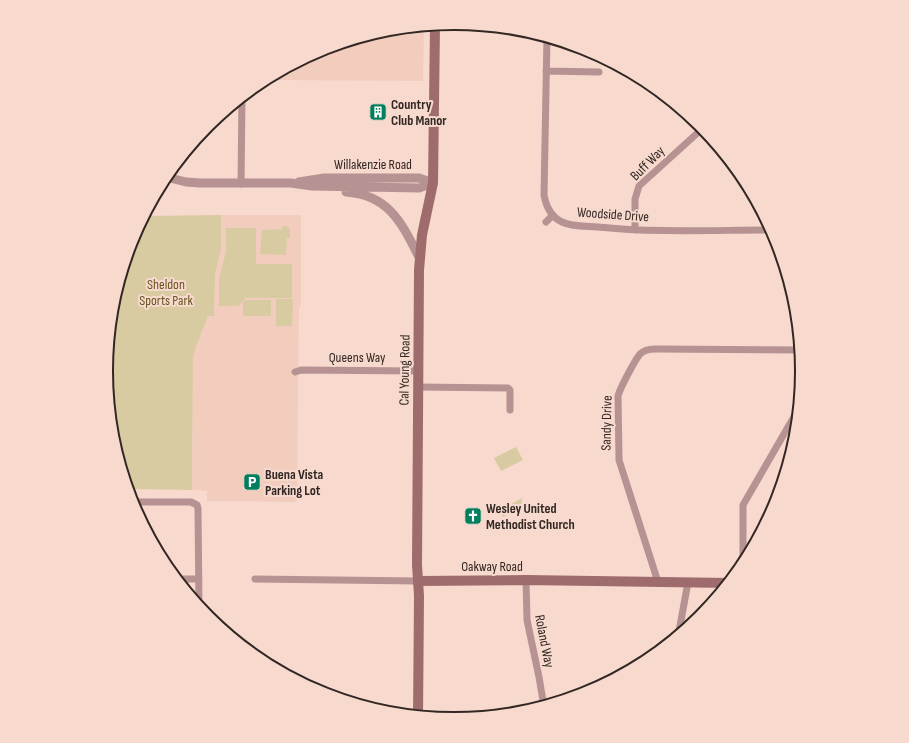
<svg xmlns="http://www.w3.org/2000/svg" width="909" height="743" font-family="'Sofia Sans Condensed',sans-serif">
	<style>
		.built { fill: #f2cdbe }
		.green { fill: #d9cba1 }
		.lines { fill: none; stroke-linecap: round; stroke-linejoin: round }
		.minor { stroke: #b69292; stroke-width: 7 }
		.tertiary { stroke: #b69292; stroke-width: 9 }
		.secondary { stroke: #9f6c6d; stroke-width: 10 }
		.labels { text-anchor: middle; stroke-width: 4; stroke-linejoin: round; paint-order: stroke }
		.poi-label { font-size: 14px; font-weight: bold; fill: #322723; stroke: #f7d9ce; text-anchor: start }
		.street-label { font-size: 14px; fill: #322723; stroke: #f7d9ce }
		.park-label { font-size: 14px; fill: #67561f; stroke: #f7d9ce }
		.rim { fill: none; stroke: #322723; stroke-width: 2 }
	</style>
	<rect width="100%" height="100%" fill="#f7d9ce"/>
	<path class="built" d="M 424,26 L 423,81 L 277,80 L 277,73 L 321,49 L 387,30 Z
		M 221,215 L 301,215 L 301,307 L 299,307 L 297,502 L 207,501 L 207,491 L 192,490 L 193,358 L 196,347 L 208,316 L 214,316 L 215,275 L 221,250 Z"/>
	<path class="green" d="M 221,215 L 221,250 L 215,275 L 214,316 L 208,316 L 196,347 L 193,358 L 192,490 L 128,489 L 113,439 L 106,371 L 113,303 L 133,238 L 144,216 Z
		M 282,226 L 287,226 L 290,229 L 290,238 L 287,238 L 286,255 L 260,254 L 262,230 L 282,229 Z
		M 226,228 L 256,228 L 256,264 L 292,264 L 292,298 L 246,298 L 239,306 L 219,306 L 219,278 L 226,252 Z
		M 276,299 L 293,299 L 292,326 L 276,326 Z
		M 245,300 L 271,300 L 271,316 L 243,316 L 243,302 Z
		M 516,447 L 523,460 L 501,471 L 494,458 Z
		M 522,498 L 521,507 L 503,517 L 499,511 Z"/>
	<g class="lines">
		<path class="minor" d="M 547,37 L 544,195 C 546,206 551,217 562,222 C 572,227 586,226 598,227 C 656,233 714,230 772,230
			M 546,71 L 599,72
			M 241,184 L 242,97
			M 546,222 L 553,215
			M 635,230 L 635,199 L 639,186 L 703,128
			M 295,372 L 301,370 L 418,371
			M 418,387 L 508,388 L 510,390 L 510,410
			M 132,502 L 191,502 L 197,505 L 198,508 L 199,606
			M 743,567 L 743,505 L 799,408
			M 176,579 L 199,579
			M 255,579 L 418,581
			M 526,580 L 527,620 L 539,677 L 544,707
			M 658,582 L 619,460 L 618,396 C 620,388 635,360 640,354 C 644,350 650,349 655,349 L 801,350
			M 678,637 L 688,582"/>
		<path class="tertiary" d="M 166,177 L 186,182 L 200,183 L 291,183 L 312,186 L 419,188 L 433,183
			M 299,182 L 324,178 L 419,178 L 433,183
			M 346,192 C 390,195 402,224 420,259"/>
		<path class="secondary" d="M 418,581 L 526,580 L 730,583
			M 418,716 L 419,596 L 417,565 L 419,270 L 422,235 L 433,183 L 435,25"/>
	</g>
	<defs>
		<symbol id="building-square" viewBox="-11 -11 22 22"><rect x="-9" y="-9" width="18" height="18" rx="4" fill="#007f5e" stroke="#f7d9ce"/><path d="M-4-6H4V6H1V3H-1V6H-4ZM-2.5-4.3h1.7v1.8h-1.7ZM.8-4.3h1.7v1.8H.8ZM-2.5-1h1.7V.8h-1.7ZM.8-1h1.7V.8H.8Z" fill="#fff"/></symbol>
		<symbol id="parking-square" viewBox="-11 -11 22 22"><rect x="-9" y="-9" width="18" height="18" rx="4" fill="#007f5e" stroke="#f7d9ce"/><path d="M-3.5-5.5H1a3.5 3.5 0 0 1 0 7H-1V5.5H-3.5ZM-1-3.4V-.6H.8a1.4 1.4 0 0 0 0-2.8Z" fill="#fff"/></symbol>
		<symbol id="church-square" viewBox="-11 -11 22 22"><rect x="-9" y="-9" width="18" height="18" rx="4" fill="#007f5e" stroke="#f7d9ce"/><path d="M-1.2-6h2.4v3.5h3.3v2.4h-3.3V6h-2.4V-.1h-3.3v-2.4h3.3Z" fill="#fff"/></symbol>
	</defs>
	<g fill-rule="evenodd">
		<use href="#building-square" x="368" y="102" width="20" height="20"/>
		<use href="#parking-square" x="242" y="472" width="20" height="20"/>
		<use href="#church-square" x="463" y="506" width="20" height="20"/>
	</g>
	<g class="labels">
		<g class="poi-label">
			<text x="391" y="109">Country<tspan x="391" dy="16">Club Manor</tspan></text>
			<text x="265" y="479">Buena Vista<tspan x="265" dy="16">Parking Lot</tspan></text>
			<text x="486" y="513">Wesley United<tspan x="486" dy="16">Methodist Church</tspan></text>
		</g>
		<g class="street-label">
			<text transform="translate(647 163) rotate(-45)" y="5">Buff Way</text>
			<text x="373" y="169">Willakenzie Road</text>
			<text transform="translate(613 214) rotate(4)" y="5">Woodside Drive</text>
			<text x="357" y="362">Queens Way</text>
			<text transform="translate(404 370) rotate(-89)" y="5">Cal Young Road</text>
			<text transform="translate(606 423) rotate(-89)" y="5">Sandy Drive</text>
			<text x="492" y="571">Oakway Road</text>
			<text transform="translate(545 641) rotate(79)" y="5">Roland Way</text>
		</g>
		<g class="park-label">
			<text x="166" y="289">Sheldon<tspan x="166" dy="16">Sports Park</tspan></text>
		</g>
	</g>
	<path d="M0 0H909V743H0ZM113 371a341 341 0 1 1 682 0a341 341 0 1 1-682 0Z" fill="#f7d9ce" fill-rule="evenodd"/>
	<path class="rim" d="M113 371a341 341 0 1 1 682 0a341 341 0 1 1-682 0Z"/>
</svg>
